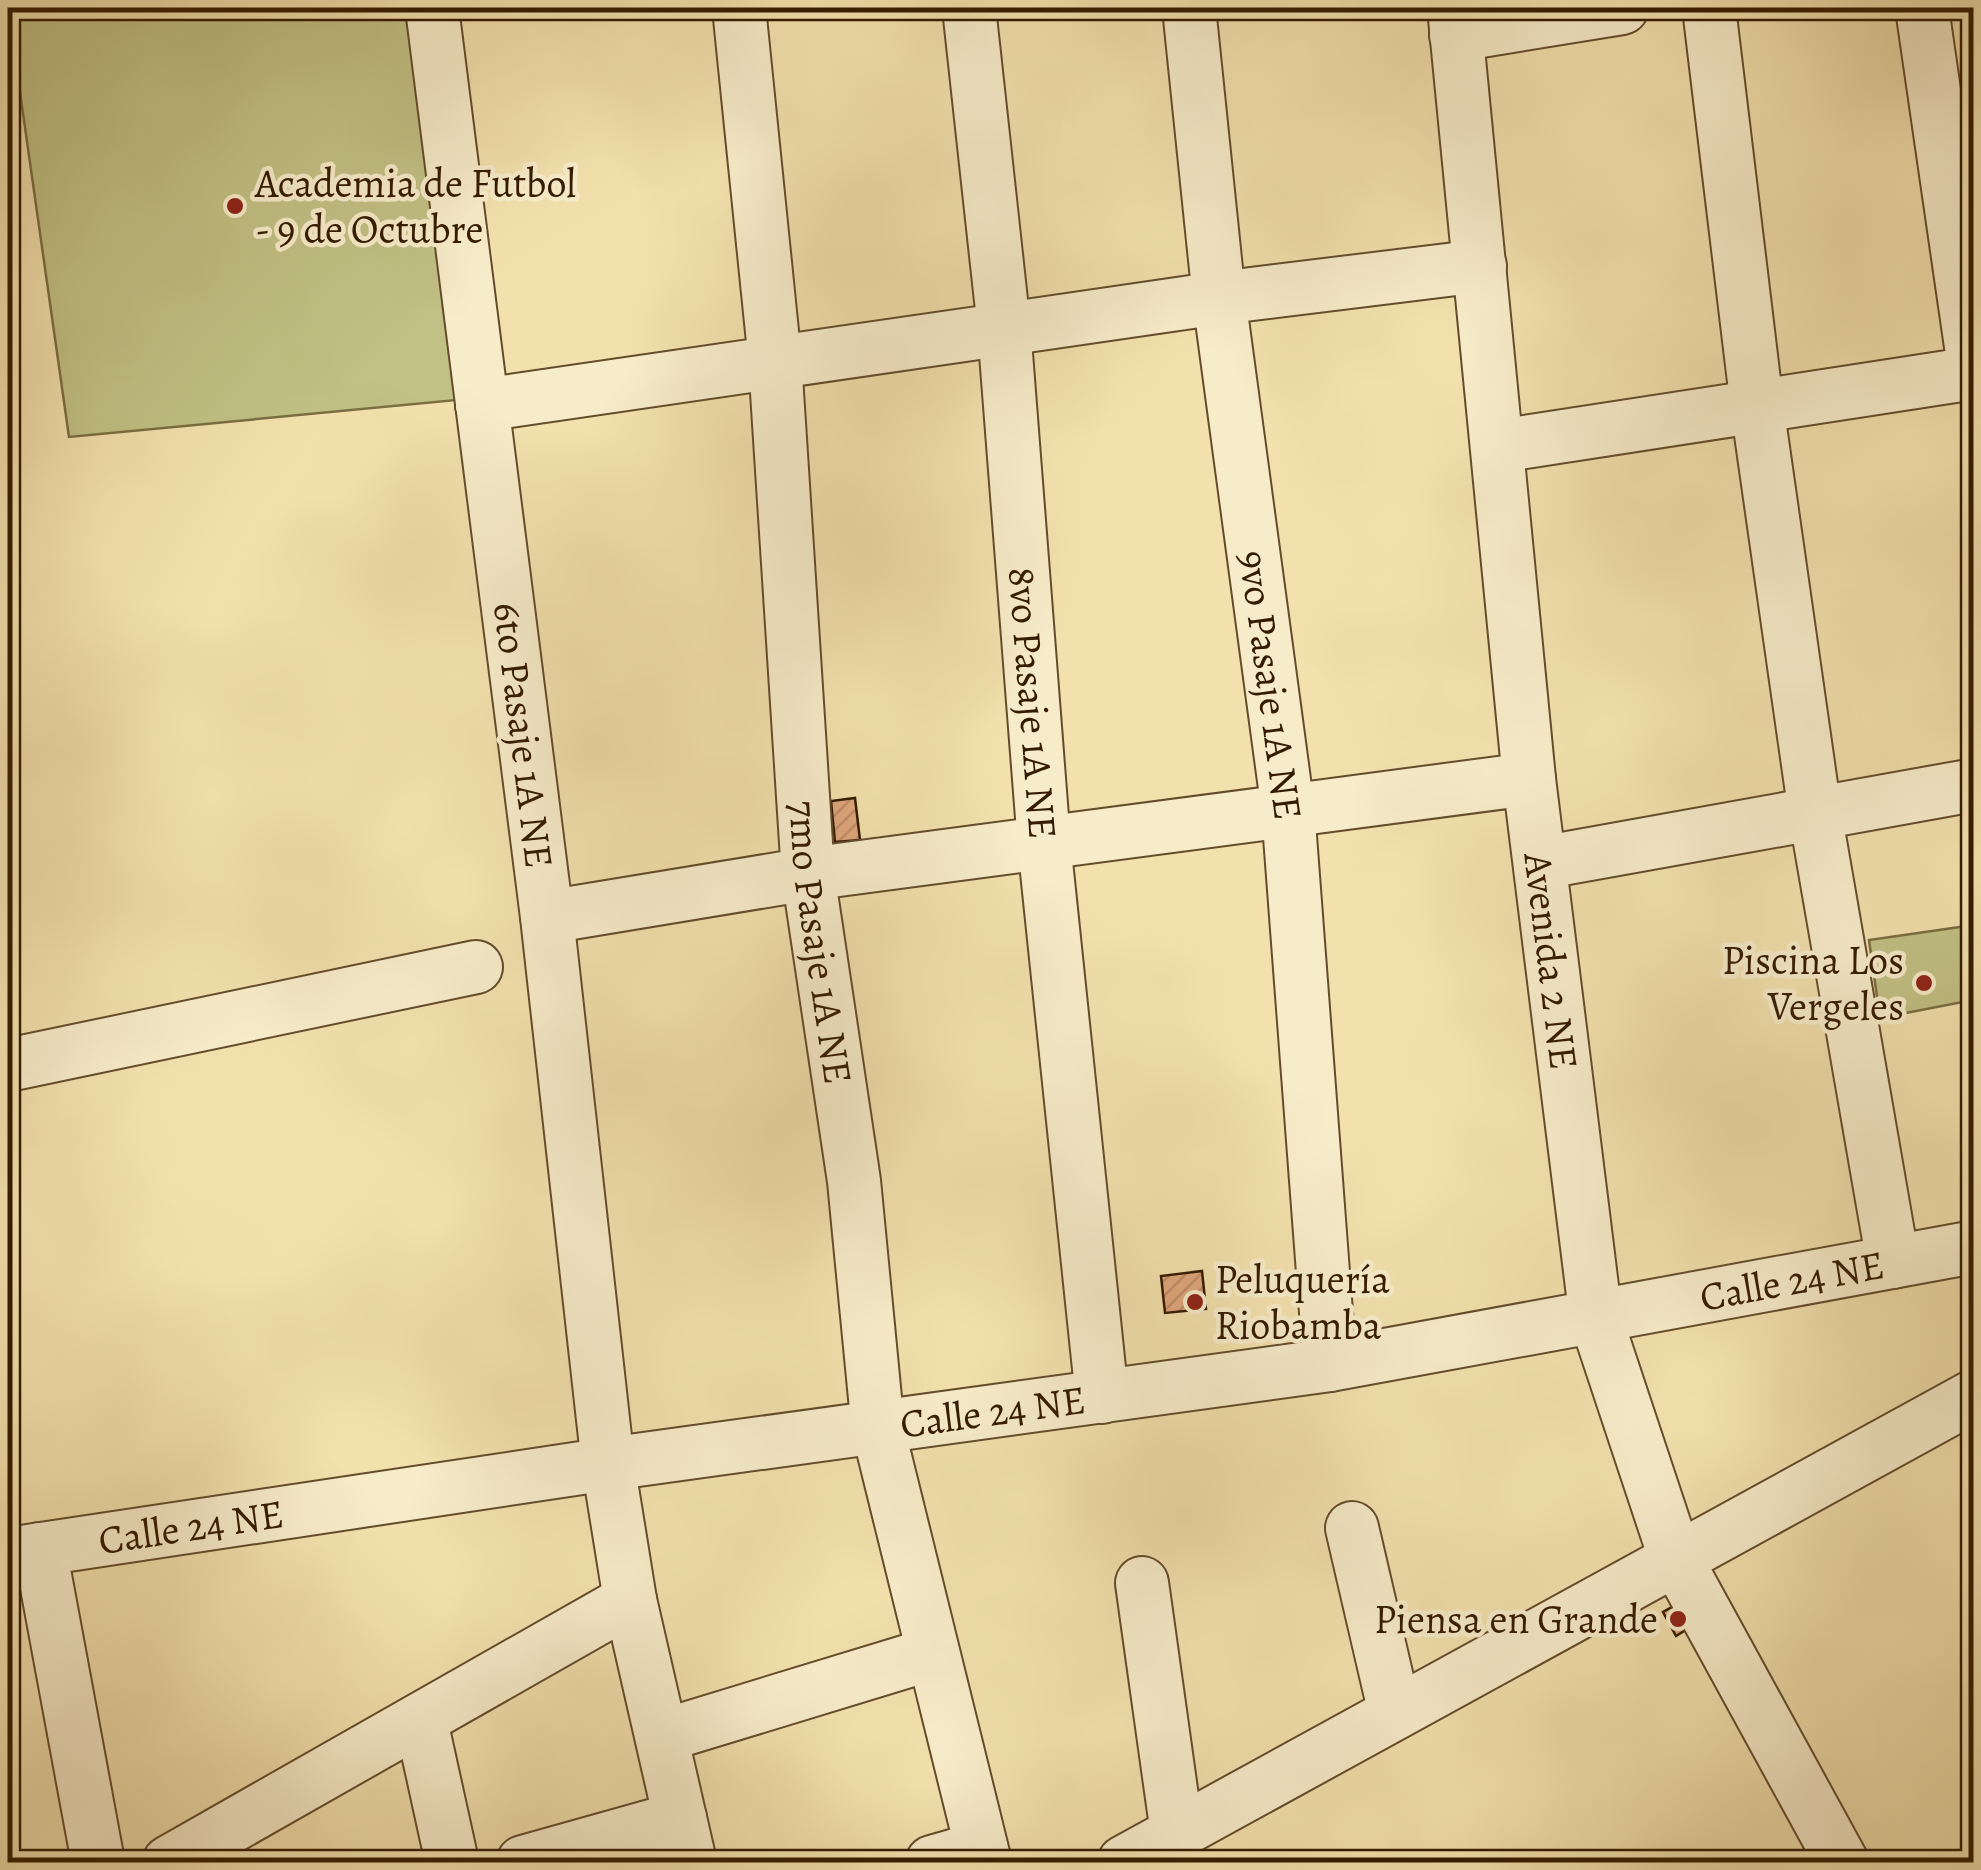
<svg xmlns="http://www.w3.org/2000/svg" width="1981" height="1870" font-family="Alegreya,serif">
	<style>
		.garden { fill: #c1c185; stroke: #7a6e42; stroke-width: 2.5 }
		.building { fill: url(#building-hatch); stroke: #341b00; stroke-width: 2.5 }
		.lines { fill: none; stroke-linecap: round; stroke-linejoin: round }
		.minor-casing { stroke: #644c2b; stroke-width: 56 }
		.minor { stroke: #f7ecca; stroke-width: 52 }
		.poi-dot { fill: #8f2418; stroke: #f7ecca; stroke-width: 4 }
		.labels { text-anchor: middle; stroke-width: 9; stroke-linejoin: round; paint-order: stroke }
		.poi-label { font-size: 40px; fill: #341b00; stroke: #f7ecca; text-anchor: start }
		.street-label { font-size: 40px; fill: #341b00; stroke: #f7ecca }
	</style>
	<defs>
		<pattern id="building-hatch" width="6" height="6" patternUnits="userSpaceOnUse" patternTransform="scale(2.5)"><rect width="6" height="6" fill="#dfa67c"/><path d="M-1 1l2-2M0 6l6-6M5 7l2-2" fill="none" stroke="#c08e69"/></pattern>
	</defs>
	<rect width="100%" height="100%" fill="#f2e1ad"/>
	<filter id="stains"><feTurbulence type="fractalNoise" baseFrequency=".002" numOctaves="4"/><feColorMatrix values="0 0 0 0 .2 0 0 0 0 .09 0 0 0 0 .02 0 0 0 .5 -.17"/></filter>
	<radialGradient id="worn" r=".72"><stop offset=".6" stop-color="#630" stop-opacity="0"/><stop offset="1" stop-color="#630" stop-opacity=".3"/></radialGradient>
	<path class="garden" d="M 8,8 L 412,8 L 457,400 L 69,437 Z
		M 1967,926 L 1973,1000 L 1880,1018 L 1869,940 Z"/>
	<path class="building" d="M 855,798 L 860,840 L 835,842 L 831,801 Z
		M 1202,1271 L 1206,1309 L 1165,1313 L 1161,1276 Z
		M 1679,1603 L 1692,1626 L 1676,1636 L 1663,1612 Z"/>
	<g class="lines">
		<defs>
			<g id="minor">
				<path id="s1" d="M 739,8 L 775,361 L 808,874 L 854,1181 L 878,1429 L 985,1862"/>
				<path id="s2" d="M 969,8 L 1004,328 L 1044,843 L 1102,1397"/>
				<path id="s3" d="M 1189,8 L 1219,298 L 1288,810 L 1330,1365"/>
				<path id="s4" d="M 1454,8 L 1529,779 L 1596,1319 L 1675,1557 L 1842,1862"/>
				<path d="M 1709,8 L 1757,406 L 1815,813 L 1893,1262"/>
				<path d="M 1922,8 L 1974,367"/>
				<path d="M 1456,35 L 1622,8"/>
				<path d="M 482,405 L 1219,298 L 1480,266"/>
				<path d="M 1499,446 L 1974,373"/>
				<path d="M 1540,863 L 1974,785"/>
				<path d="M 547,917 L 808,874 L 1529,779"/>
				<path d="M 8,1065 L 476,967"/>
				<path d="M 1352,1528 L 1395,1713"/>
				<path d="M 40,1549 L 98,1862"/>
				<path id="s5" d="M 8,1554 L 608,1464 L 1330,1365 L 1974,1247"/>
				<path d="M 1142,1583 L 1177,1833"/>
				<path d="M 630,1600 L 690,1862"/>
				<path d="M 421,1721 L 452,1862"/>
				<path d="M 662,1736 L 931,1654"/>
				<path d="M 169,1862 L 630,1600 L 608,1464 L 547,917 L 432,8"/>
				<path d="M 523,1862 L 680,1818"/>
				<path d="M 932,1862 L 981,1848"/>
				<path d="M 1124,1862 L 1974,1396"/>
			</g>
		</defs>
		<use href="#minor" class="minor-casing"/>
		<use href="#minor" class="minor"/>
	</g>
	<g class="poi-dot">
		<circle cx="235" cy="206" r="10"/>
		<circle cx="1924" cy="983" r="10"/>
		<circle cx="1195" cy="1302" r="10"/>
		<circle cx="1678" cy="1619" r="10"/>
	</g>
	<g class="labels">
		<g class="poi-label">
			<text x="255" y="197">Academia de Futbol<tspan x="255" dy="46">- 9 de Octubre</tspan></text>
			<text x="1904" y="974" text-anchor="end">Piscina Los<tspan x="1904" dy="46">Vergeles</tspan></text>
			<text x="1215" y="1293">Peluquería<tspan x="1215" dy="46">Riobamba</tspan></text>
			<text x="1658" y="1633" text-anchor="end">Piensa en Grande</text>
		</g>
		<g class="street-label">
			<text dy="14" stroke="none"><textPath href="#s3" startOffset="682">9vo Pasaje 1A NE</textPath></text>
			<text dy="14" stroke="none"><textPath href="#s2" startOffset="698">8vo Pasaje 1A NE</textPath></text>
			<text transform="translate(524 735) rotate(83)" y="14">6to Pasaje 1A NE</text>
			<text dy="14" stroke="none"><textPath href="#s1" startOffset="938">7mo Pasaje 1A NE</textPath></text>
			<text dy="14" stroke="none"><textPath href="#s4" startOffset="958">Avenida 2 NE</textPath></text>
			<text dy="14" stroke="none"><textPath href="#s5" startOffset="1805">Calle 24 NE</textPath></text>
			<text dy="14" stroke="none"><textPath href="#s5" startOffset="995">Calle 24 NE</textPath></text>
			<text dy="14" stroke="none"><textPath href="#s5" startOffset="185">Calle 24 NE</textPath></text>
		</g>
	</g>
	<rect width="1981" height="1870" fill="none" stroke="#f2e1ad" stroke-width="40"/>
	<rect x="10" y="10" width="1961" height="1850" fill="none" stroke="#341b00" stroke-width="5"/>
	<rect x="20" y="20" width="1941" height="1830" fill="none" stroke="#341b00" stroke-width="2.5"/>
	<rect width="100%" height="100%" filter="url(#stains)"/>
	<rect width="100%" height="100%" fill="url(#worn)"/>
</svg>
